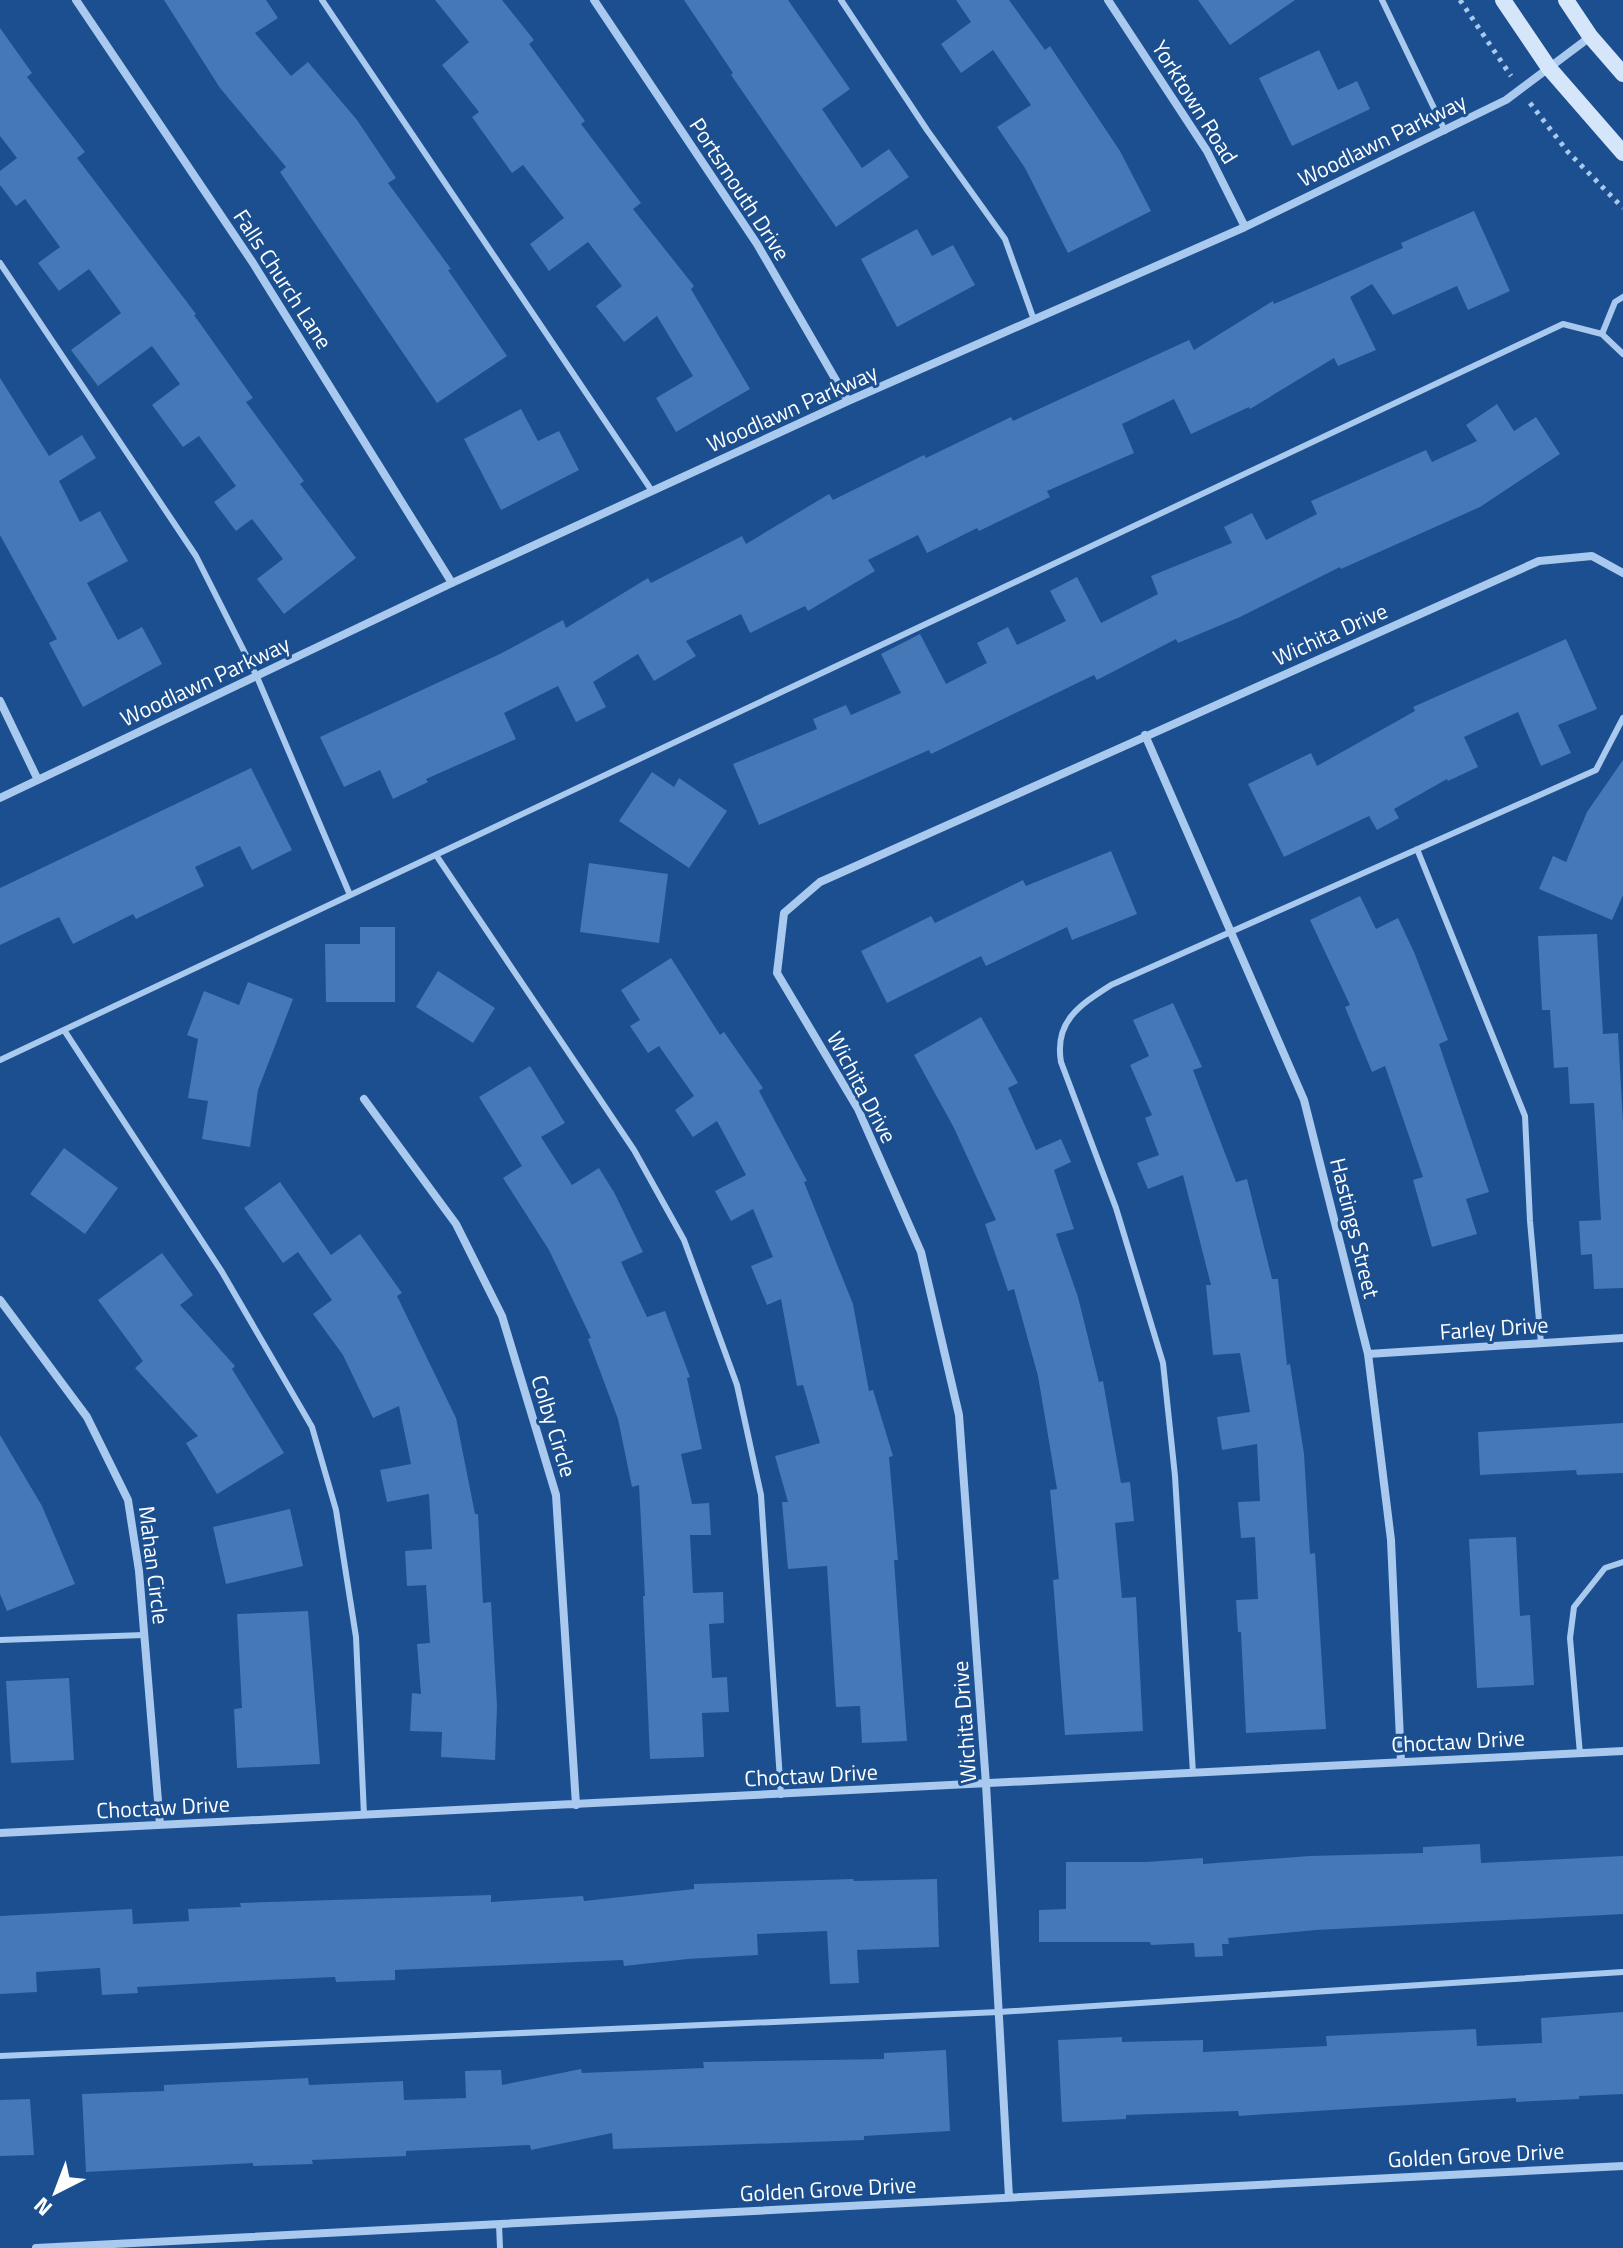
<svg xmlns="http://www.w3.org/2000/svg" width="1623" height="2248" font-family="'Titillium Web',sans-serif">
	<style>
		.building { fill: #4478b7 }
		.lines { fill: none; stroke-linecap: round; stroke-linejoin: round }
		.path { stroke: #a9c9ee; stroke-width: 5; stroke-dasharray: 4 6; stroke-linecap: butt }
		.service { stroke: #a9c9ee; stroke-width: 6 }
		.minor { stroke: #a9c9ee; stroke-width: 8 }
		.secondary { stroke: #d6e6fa; stroke-width: 16 }
		.labels { text-anchor: middle; stroke-width: 6; stroke-linejoin: round; paint-order: stroke }
		.street-label { font-size: 22px; fill: #fff; stroke: #1b4f8f }
	</style>
	<rect width="100%" height="100%" fill="#1b4f8f"/>
	<path class="building" d="M 164,0 L 266,0 L 278,18 L 255,33 L 291,76 L 308,62 L 357,120 L 396,178 L 388,183 L 451,269 L 448,270 L 507,356 L 437,403 L 280,172 L 286,167 L 220,88 Z
		M 435,0 L 502,0 L 534,40 L 529,44 L 585,121 L 581,124 L 641,203 L 633,209 L 694,286 L 691,289 L 750,389 L 676,432 L 656,398 L 693,376 L 657,316 L 624,342 L 596,306 L 622,286 L 588,242 L 549,271 L 530,244 L 564,218 L 523,165 L 512,173 L 472,117 L 479,112 L 442,65 L 469,42 Z
		M 684,0 L 788,0 L 850,89 L 822,109 L 862,168 L 889,149 L 909,177 L 836,227 L 731,75 L 733,73 Z
		M 956,0 L 1009,0 L 1045,50 L 1050,46 L 1120,151 L 1151,211 L 1068,253 L 1025,168 L 997,127 L 1031,105 L 993,50 L 961,73 L 941,44 L 971,22 Z
		M 1198,0 L 1295,0 L 1230,45 Z
		M 0,28 L 32,73 L 27,77 L 85,152 L 77,158 L 196,314 L 194,315 L 253,398 L 246,402 L 304,481 L 300,484 L 356,558 L 284,614 L 257,579 L 283,559 L 252,519 L 236,531 L 214,502 L 236,486 L 199,436 L 183,447 L 152,405 L 180,384 L 152,346 L 98,386 L 71,350 L 121,313 L 89,269 L 59,291 L 38,263 L 60,247 L 25,199 L 16,206 L 0,185 L 0,171 L 17,158 L 0,136 Z
		M 1319,50 L 1338,90 L 1357,81 L 1370,109 L 1292,146 L 1259,78 Z
		M 1474,211 L 1510,291 L 1468,310 L 1457,286 L 1393,315 L 1372,284 L 1350,297 L 1376,350 L 1338,366 L 1334,358 L 1250,409 L 1249,407 L 1191,434 L 1174,399 L 1122,424 L 1134,453 L 1047,491 L 1050,497 L 979,531 L 977,528 L 927,553 L 918,535 L 868,560 L 875,571 L 808,611 L 805,606 L 750,633 L 741,614 L 686,641 L 696,656 L 654,681 L 638,654 L 593,682 L 606,707 L 576,722 L 558,686 L 504,713 L 516,739 L 426,779 L 428,782 L 393,799 L 380,770 L 344,787 L 320,737 L 500,654 L 563,620 L 566,628 L 648,578 L 651,583 L 742,536 L 746,544 L 829,494 L 833,500 L 924,455 L 926,458 L 1011,417 L 1013,421 L 1189,340 L 1194,350 L 1273,301 L 1274,304 L 1403,248 L 1401,243 Z
		M 917,229 L 932,256 L 953,245 L 975,285 L 897,327 L 861,259 Z
		M 0,378 L 49,456 L 82,435 L 96,458 L 59,481 L 80,522 L 100,511 L 128,561 L 87,583 L 118,640 L 142,627 L 162,664 L 83,707 L 49,643 L 57,639 L 0,535 Z
		M 1497,404 L 1514,431 L 1536,417 L 1560,454 L 1480,507 L 1341,569 L 1340,567 L 1240,617 L 1178,643 L 1176,639 L 1097,680 L 1094,675 L 931,754 L 929,750 L 759,825 L 733,764 L 817,729 L 813,719 L 846,705 L 851,715 L 901,693 L 881,654 L 920,634 L 946,684 L 987,663 L 977,643 L 1008,627 L 1017,645 L 1066,621 L 1050,591 L 1077,577 L 1101,623 L 1158,594 L 1151,576 L 1232,543 L 1224,527 L 1252,513 L 1266,540 L 1317,514 L 1311,501 L 1426,450 L 1432,462 L 1477,441 L 1466,425 Z
		M 521,409 L 538,441 L 559,431 L 579,470 L 501,510 L 464,439 Z
		M 1566,639 L 1597,709 L 1558,725 L 1571,753 L 1541,766 L 1518,712 L 1464,737 L 1478,767 L 1448,781 L 1447,779 L 1394,809 L 1399,818 L 1377,830 L 1369,816 L 1284,857 L 1248,784 L 1311,753 L 1317,766 L 1415,711 L 1413,707 Z
		M 1623,760 L 1623,895 L 1612,920 L 1539,889 L 1553,856 L 1566,862 L 1587,812 Z
		M 251,768 L 292,850 L 252,870 L 240,846 L 195,867 L 204,886 L 136,919 L 133,914 L 73,944 L 59,917 L 0,945 L 0,888 Z
		M 652,772 L 674,787 L 679,778 L 727,811 L 689,868 L 619,821 Z
		M 1111,851 L 1137,914 L 1072,940 L 1067,927 L 986,966 L 981,956 L 887,1003 L 861,951 L 931,916 L 935,923 L 1023,880 L 1026,886 Z
		M 589,863 L 668,874 L 659,943 L 580,932 Z
		M 1360,896 L 1376,929 L 1398,918 L 1414,952 L 1448,1040 L 1439,1044 L 1489,1192 L 1466,1199 L 1477,1234 L 1432,1247 L 1413,1180 L 1423,1177 L 1385,1066 L 1372,1072 L 1345,1007 L 1350,1005 L 1310,920 Z
		M 360,927 L 395,927 L 395,1002 L 326,1002 L 325,944 L 360,944 Z
		M 1597,934 L 1603,1034 L 1618,1033 L 1623,1123 L 1623,1288 L 1594,1289 L 1592,1254 L 1581,1255 L 1579,1221 L 1601,1220 L 1594,1103 L 1570,1104 L 1568,1067 L 1554,1068 L 1550,1010 L 1542,1010 L 1538,936 Z
		M 671,958 L 720,1035 L 724,1032 L 763,1088 L 759,1091 L 807,1181 L 804,1182 L 853,1304 L 869,1391 L 873,1390 L 893,1456 L 889,1457 L 898,1560 L 894,1560 L 907,1741 L 862,1743 L 860,1706 L 836,1707 L 827,1566 L 788,1569 L 782,1502 L 788,1502 L 775,1456 L 820,1443 L 803,1385 L 797,1386 L 781,1299 L 767,1305 L 751,1266 L 773,1257 L 753,1209 L 731,1221 L 715,1191 L 746,1175 L 717,1121 L 693,1137 L 675,1110 L 694,1096 L 659,1046 L 648,1053 L 630,1026 L 640,1020 L 621,990 Z
		M 438,971 L 495,1008 L 473,1043 L 416,1007 Z
		M 248,982 L 293,999 L 258,1090 L 250,1147 L 202,1139 L 208,1101 L 188,1098 L 198,1039 L 187,1035 L 204,991 L 239,1005 Z
		M 1173,1003 L 1202,1067 L 1193,1070 L 1236,1182 L 1247,1179 L 1272,1279 L 1278,1279 L 1287,1365 L 1290,1364 L 1304,1454 L 1310,1554 L 1315,1553 L 1326,1729 L 1246,1733 L 1241,1632 L 1238,1632 L 1236,1600 L 1258,1599 L 1255,1537 L 1241,1538 L 1238,1502 L 1260,1501 L 1257,1444 L 1222,1450 L 1217,1417 L 1250,1412 L 1240,1353 L 1213,1355 L 1206,1285 L 1211,1285 L 1183,1175 L 1148,1189 L 1137,1163 L 1159,1155 L 1145,1118 L 1152,1115 L 1130,1065 L 1149,1056 L 1133,1020 Z
		M 981,1017 L 1018,1083 L 1008,1088 L 1036,1150 L 1061,1139 L 1071,1162 L 1054,1170 L 1074,1229 L 1056,1234 L 1078,1297 L 1099,1382 L 1103,1381 L 1121,1483 L 1130,1482 L 1134,1521 L 1115,1523 L 1122,1598 L 1136,1597 L 1143,1731 L 1065,1735 L 1053,1580 L 1059,1579 L 1050,1490 L 1057,1489 L 1038,1376 L 1014,1289 L 1008,1291 L 985,1224 L 996,1220 L 954,1128 L 914,1055 Z
		M 530,1066 L 565,1123 L 541,1137 L 572,1185 L 599,1168 L 615,1194 L 643,1252 L 621,1262 L 647,1317 L 665,1311 L 690,1377 L 687,1378 L 702,1449 L 681,1454 L 692,1504 L 709,1503 L 711,1535 L 690,1535 L 693,1593 L 723,1592 L 724,1623 L 709,1624 L 712,1678 L 727,1677 L 729,1712 L 702,1713 L 704,1757 L 650,1759 L 643,1596 L 645,1596 L 639,1485 L 632,1487 L 618,1419 L 588,1339 L 591,1338 L 549,1250 L 503,1178 L 522,1166 L 479,1097 Z
		M 64,1148 L 118,1188 L 85,1234 L 30,1194 Z
		M 280,1182 L 331,1255 L 360,1234 L 402,1293 L 397,1296 L 456,1418 L 475,1514 L 478,1514 L 483,1603 L 491,1602 L 497,1706 L 495,1760 L 441,1757 L 442,1732 L 410,1731 L 412,1693 L 421,1694 L 417,1644 L 430,1643 L 426,1585 L 407,1586 L 405,1551 L 432,1549 L 429,1494 L 387,1502 L 380,1470 L 411,1464 L 399,1406 L 373,1418 L 343,1355 L 313,1314 L 332,1300 L 298,1252 L 283,1263 L 244,1208 Z
		M 162,1253 L 193,1295 L 180,1305 L 235,1366 L 232,1369 L 284,1453 L 217,1494 L 186,1443 L 198,1436 L 135,1368 L 143,1361 L 98,1300 Z
		M 1623,1423 L 1623,1473 L 1577,1475 L 1576,1470 L 1480,1475 L 1478,1432 Z
		M 0,1435 L 42,1506 L 75,1584 L 7,1611 L 0,1594 Z
		M 290,1509 L 303,1566 L 226,1584 L 213,1527 Z
		M 1516,1537 L 1520,1616 L 1530,1615 L 1534,1685 L 1477,1688 L 1469,1539 Z
		M 308,1611 L 320,1764 L 237,1768 L 234,1709 L 242,1708 L 237,1614 Z
		M 69,1678 L 74,1760 L 11,1763 L 6,1681 Z
		M 1480,1844 L 1481,1863 L 1623,1856 L 1623,1914 L 1316,1930 L 1228,1938 L 1229,1944 L 1222,1944 L 1223,1956 L 1195,1957 L 1194,1943 L 1151,1945 L 1150,1942 L 1039,1942 L 1039,1910 L 1066,1909 L 1066,1862 L 1146,1862 L 1203,1858 L 1203,1864 L 1310,1856 L 1423,1853 L 1423,1847 Z
		M 853,1879 L 854,1881 L 937,1879 L 939,1947 L 857,1950 L 859,1983 L 830,1984 L 827,1931 L 757,1934 L 758,1955 L 688,1959 L 624,1966 L 623,1960 L 395,1970 L 395,1980 L 336,1982 L 335,1977 L 244,1981 L 137,1987 L 138,1993 L 102,1995 L 100,1968 L 36,1972 L 37,1992 L 0,1994 L 0,1916 L 132,1909 L 133,1924 L 189,1921 L 188,1909 L 241,1907 L 240,1903 L 491,1895 L 491,1902 L 583,1896 L 584,1901 L 694,1889 L 694,1884 Z
		M 1623,2012 L 1623,2094 L 1579,2096 L 1579,2099 L 1516,2102 L 1516,2098 L 1239,2116 L 1238,2111 L 1126,2115 L 1126,2119 L 1062,2122 L 1058,2040 L 1122,2037 L 1122,2042 L 1203,2040 L 1203,2052 L 1327,2046 L 1326,2036 L 1476,2029 L 1477,2046 L 1542,2043 L 1541,2018 Z
		M 946,2050 L 950,2131 L 864,2136 L 864,2140 L 613,2149 L 612,2133 L 531,2150 L 530,2145 L 406,2151 L 406,2156 L 312,2160 L 313,2164 L 253,2166 L 253,2163 L 86,2172 L 82,2094 L 164,2091 L 164,2085 L 308,2078 L 309,2085 L 403,2081 L 404,2100 L 466,2098 L 465,2071 L 501,2070 L 502,2085 L 581,2069 L 582,2073 L 704,2068 L 703,2062 L 884,2059 L 884,2053 Z
		M 30,2099 L 34,2155 L 0,2156 L 0,2100 Z"/>
	<g class="lines">
		<path class="path" d="M 1460,0 L 1511,76
			M 1530,103 L 1568,152 L 1623,208"/>
		<path class="service" d="M 322,0 L 652,491
			M 841,0 L 927,130 L 1005,239 L 1034,320
			M 1382,0 L 1445,131
			M 0,263 L 196,556 L 257,677 L 350,895
			M 1602,334 L 1615,302 L 1623,297
			M 1417,849 L 1525,1116 L 1530,1221 L 1541,1343
			M 436,855 L 634,1150 L 684,1240 L 737,1385 L 761,1495 L 781,1795
			M 64,1030 L 222,1272 L 312,1427 L 336,1510 L 356,1637 L 364,1815
			M 0,1060 L 1563,324 L 1602,334 L 1623,354
			M 0,1640 L 144,1635
			M 1580,1754 L 1570,1638 L 1574,1607 L 1605,1568 L 1623,1562
			M 1193,1773 L 1175,1476 L 1163,1363 L 1116,1208 L 1061,1062 C 1054,1021 1080,1005 1111,985 L 1596,770 L 1623,718
			M 0,2056 L 999,2012 L 1623,1972
			M 499,2224 L 500,2248"/>
		<path class="minor" d="M 76,0 L 253,263 L 452,583
			M 594,0 L 757,244 L 848,401
			M 1108,0 L 1207,151 L 1245,227
			M 0,701 L 38,780
			M 1145,735 L 1304,1100 L 1368,1354 L 1391,1540 L 1401,1762
			M 0,798 L 452,583 L 848,401 L 1245,227 L 1506,100 L 1590,37
			M 364,1099 L 456,1224 L 502,1316 L 556,1495 L 576,1805
			M 0,1300 L 87,1417 L 128,1500 L 139,1571 L 160,1825
			M 1368,1354 L 1623,1338
			M 0,1833 L 1623,1751
			M 1009,2197 L 986,1784 L 959,1415 L 921,1252 L 858,1109 L 777,973 L 784,913 L 820,882 L 1539,561 L 1592,556 L 1623,573
			M 36,2248 L 1623,2166"/>
		<path class="secondary" d="M 1503,0 L 1549,68 L 1623,153
			M 1566,0 L 1590,36 L 1623,74"/>
	</g>
	<g class="labels">
		<g class="street-label">
			<text transform="translate(1195 102) rotate(58)" y="8">Yorktown Road</text>
			<text transform="translate(1382 140) rotate(-26)" y="8">Woodlawn Parkway</text>
			<text transform="translate(740 189) rotate(57)" y="8">Portsmouth Drive</text>
			<text transform="translate(283 279) rotate(57)" y="8">Falls Church Lane</text>
			<text transform="translate(792 408) rotate(-24)" y="8">Woodlawn Parkway</text>
			<text transform="translate(1330 634) rotate(-24)" y="8">Wichita Drive</text>
			<text transform="translate(205 681) rotate(-25)" y="8">Woodlawn Parkway</text>
			<text transform="translate(862 1087) rotate(62)" y="8">Wichita Drive</text>
			<text transform="translate(1355 1228) rotate(76)" y="8">Hastings Street</text>
			<text transform="translate(1494 1328) rotate(-4)" y="8">Farley Drive</text>
			<text transform="translate(554 1426) rotate(73)" y="8">Colby Circle</text>
			<text transform="translate(154 1565) rotate(83)" y="8">Mahan Circle</text>
			<text transform="translate(964 1722) rotate(-94)" y="8">Wichita Drive</text>
			<text transform="translate(1458 1741) rotate(-3)" y="8">Choctaw Drive</text>
			<text transform="translate(811 1775) rotate(-3)" y="8">Choctaw Drive</text>
			<text transform="translate(163 1807) rotate(-3)" y="8">Choctaw Drive</text>
			<text transform="translate(1476 2155) rotate(-3)" y="8">Golden Grove Drive</text>
			<text transform="translate(828 2189) rotate(-3)" y="8">Golden Grove Drive</text>
		</g>
	</g>
	<g transform="translate(56 2192) rotate(222)" stroke="#1b4f8f" stroke-width="6" paint-order="stroke">
	<path d="M0-6L14 30L0 20L-14 30Z" fill="#ffffff"/>
	<text y="-12" font-size="22" font-weight="bold" text-anchor="middle" fill="#ffffff">N</text>
	</g>
</svg>
